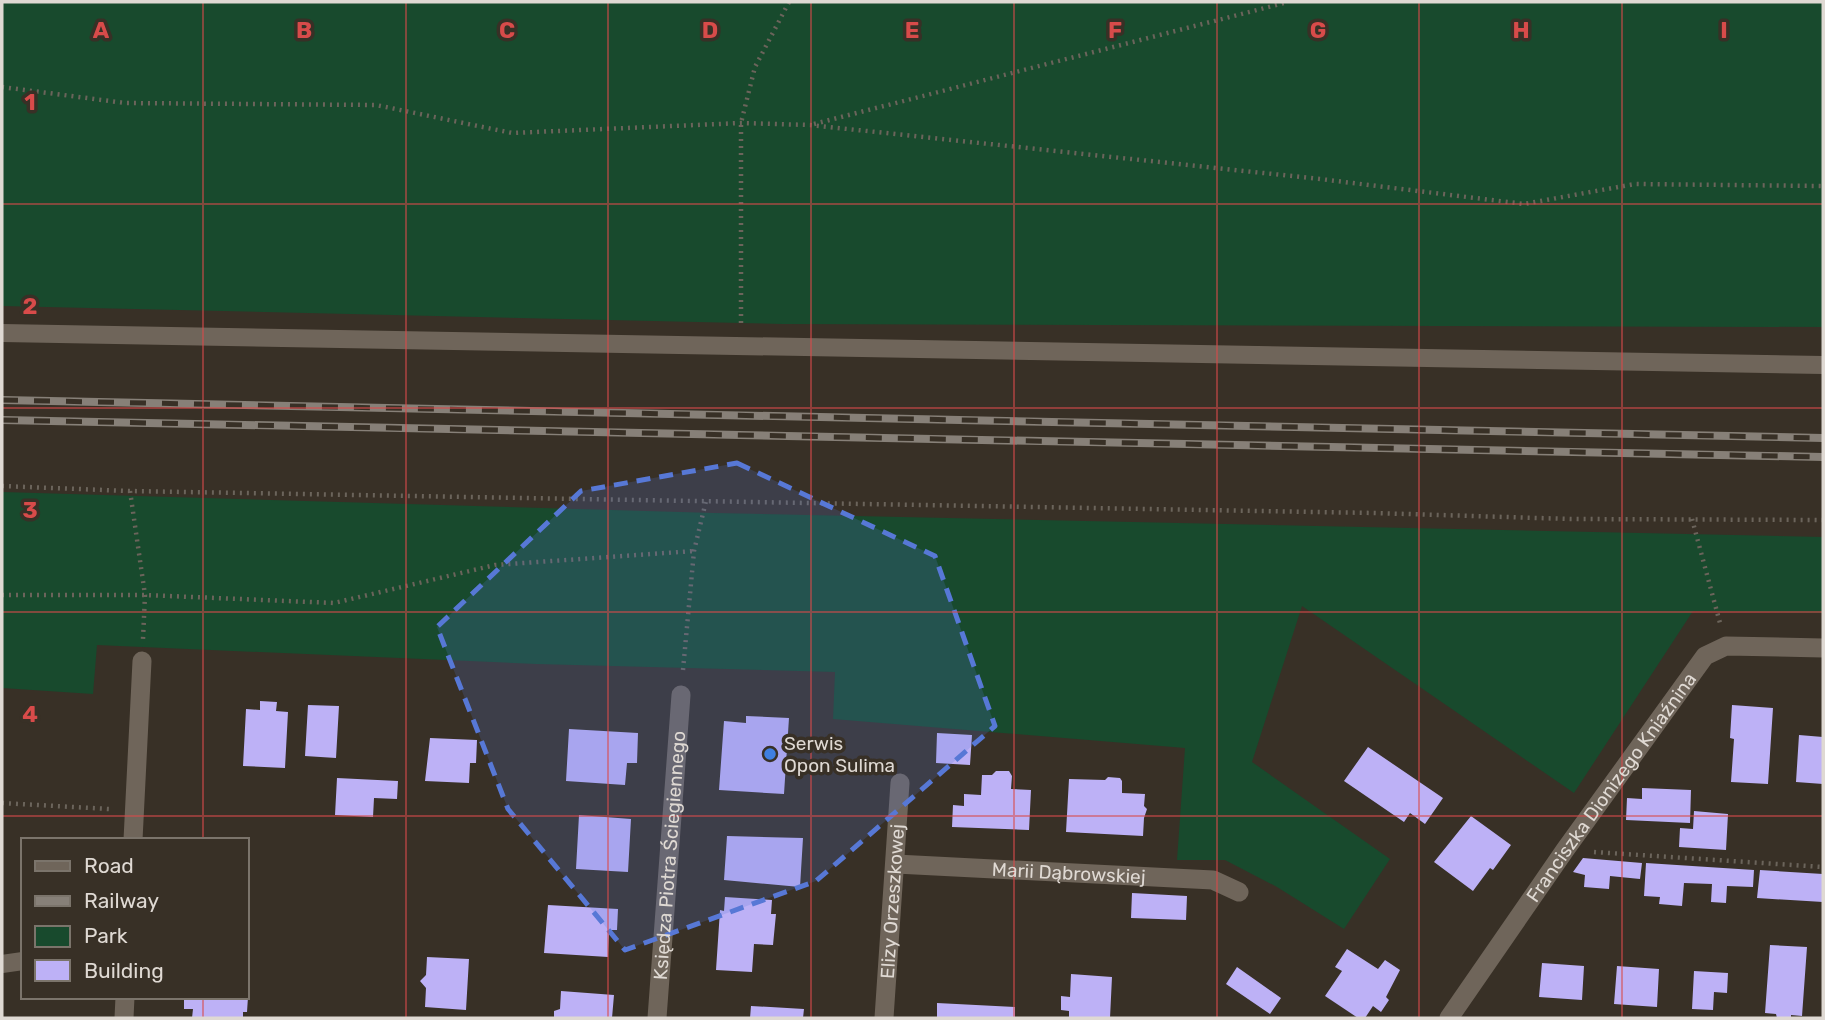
<svg xmlns="http://www.w3.org/2000/svg" width="1825" height="1020" font-family="Rubik,sans-serif">
	<style>
		.green { fill: #184a2d }
		.building { fill: #bdb1f6 }
		.lines { fill: none; stroke-linecap: round; stroke-linejoin: round }
		.path { stroke: #6b645b; stroke-width: 4.5; stroke-dasharray: 2 5; stroke-linecap: butt }
		.service { stroke: #6f655a; stroke-width: 18 }
		.minor { stroke: #6f655a; stroke-width: 19 }
		.rail-casing { stroke: #878078; stroke-width: 8 }
		.rail { stroke: #383026; stroke-width: 5; stroke-dasharray: 16; stroke-linecap: butt }
		.marked { fill: #5778d6; fill-opacity: 0.2; stroke: #5778d6; stroke-width: 5; stroke-dasharray: 14 9; stroke-linejoin: round }
		.grid { fill: none; stroke: #d84b4a; stroke-width: 2; stroke-opacity: 0.55 }
		.shop-dot { fill: #3f7fe0; stroke: #383026; stroke-width: 2.5 }
		.labels { text-anchor: middle; stroke-width: 7; stroke-linejoin: round; paint-order: stroke }
		.poi-label { font-size: 19px; fill: #dfd9d3; stroke: #383026; text-anchor: start }
		.street-label { font-size: 19px; fill: #dfd9d3; stroke: #383026 }
		.grid-label { font-size: 23px; text-anchor: middle; font-weight: bold; fill: #d84b4a; stroke: #383026; stroke-width: 7; stroke-linejoin: round; paint-order: stroke }
	</style>
	<rect width="100%" height="100%" fill="#383026"/>
	<path class="green" d="M 2,2 L 1823,2 L 1823,327 L 783,324 L 2,306 Z
		M 2,492 L 714,513 L 1823,537 L 1823,613 L 1693,611 L 1574,793 L 1302,606 L 1252,762 L 1390,859 L 1344,929 L 1277,887 L 1225,860 L 1177,860 L 1185,748 L 833,719 L 835,672 L 536,664 L 97,645 L 93,694 L 2,688 Z"/>
	<path class="building" d="M 260,701 L 277,702 L 276,711 L 288,712 L 285,768 L 243,766 L 246,709 L 260,710 Z
		M 308,705 L 339,706 L 336,758 L 305,756 Z
		M 1732,705 L 1773,708 L 1768,784 L 1731,782 L 1734,739 L 1730,738 Z
		M 746,716 L 789,718 L 784,794 L 719,790 L 724,721 L 746,723 Z
		M 569,729 L 638,733 L 637,763 L 627,763 L 625,785 L 566,781 Z
		M 937,733 L 972,735 L 970,765 L 936,763 Z
		M 1799,735 L 1823,737 L 1823,784 L 1796,782 Z
		M 430,738 L 477,740 L 476,763 L 470,763 L 469,783 L 425,781 Z
		M 1368,747 L 1443,798 L 1425,824 L 1410,813 L 1404,822 L 1344,781 Z
		M 996,771 L 1009,771 L 1012,776 L 1011,789 L 1031,790 L 1029,830 L 952,827 L 953,805 L 964,806 L 964,794 L 981,795 L 982,775 L 992,775 Z
		M 1108,777 L 1120,778 L 1122,781 L 1122,793 L 1145,794 L 1144,806 L 1147,809 L 1144,818 L 1143,836 L 1066,832 L 1069,779 L 1105,780 Z
		M 337,778 L 398,781 L 397,799 L 374,798 L 373,817 L 335,815 Z
		M 1642,788 L 1691,790 L 1690,823 L 1626,820 L 1627,798 L 1642,799 Z
		M 1694,811 L 1728,814 L 1726,850 L 1679,847 L 1680,828 L 1693,829 Z
		M 579,815 L 631,819 L 628,872 L 576,869 Z
		M 1471,816 L 1511,845 L 1493,870 L 1490,868 L 1473,891 L 1434,862 Z
		M 727,836 L 803,838 L 800,887 L 724,880 Z
		M 1583,858 L 1642,863 L 1640,879 L 1610,876 L 1609,889 L 1584,887 L 1585,875 L 1573,872 Z
		M 1646,863 L 1754,870 L 1753,887 L 1727,886 L 1726,903 L 1711,902 L 1712,884 L 1684,883 L 1682,906 L 1659,904 L 1660,897 L 1644,896 Z
		M 1760,870 L 1823,874 L 1823,902 L 1757,898 Z
		M 1132,893 L 1187,896 L 1186,920 L 1131,918 Z
		M 725,897 L 772,900 L 771,914 L 776,914 L 773,945 L 754,944 L 752,972 L 716,970 L 720,910 L 724,911 Z
		M 548,905 L 618,909 L 617,930 L 609,930 L 608,957 L 544,953 Z
		M 1770,945 L 1807,947 L 1802,1016 L 1791,1015 L 1791,1018 L 1777,1018 L 1776,1014 L 1765,1013 Z
		M 1347,949 L 1378,969 L 1385,960 L 1400,970 L 1386,997 L 1389,1000 L 1381,1012 L 1373,1006 L 1365,1018 L 1358,1018 L 1325,996 L 1342,971 L 1335,967 Z
		M 427,957 L 469,959 L 466,1010 L 425,1007 L 426,988 L 420,981 L 426,975 Z
		M 1542,963 L 1584,966 L 1582,1000 L 1539,997 Z
		M 1617,966 L 1659,969 L 1657,1007 L 1614,1004 Z
		M 1237,967 L 1281,998 L 1270,1014 L 1226,984 Z
		M 1694,971 L 1728,973 L 1727,993 L 1714,992 L 1713,1010 L 1692,1009 Z
		M 1071,974 L 1112,977 L 1110,1018 L 1069,1018 L 1069,1011 L 1061,1010 L 1061,996 L 1070,997 Z
		M 561,991 L 614,995 L 612,1018 L 554,1018 L 554,1011 L 560,1009 Z
		M 184,997 L 248,997 L 247,1012 L 243,1012 L 243,1018 L 192,1018 L 193,1009 L 184,1009 Z
		M 937,1003 L 1015,1007 L 1015,1018 L 937,1018 Z
		M 751,1006 L 804,1009 L 803,1018 L 750,1018 Z"/>
	<g class="lines">
		<path class="path" d="M 2,87 L 125,103 L 376,105 L 512,133 L 741,123 L 810,125 L 1320,179 L 1524,204 L 1635,184 L 1823,186
			M 814,124 L 1288,2
			M 741,323 L 741,123 L 755,67 L 789,2
			M 2,486 L 129,491 L 1374,513 L 1571,519 L 1823,520
			M 130,491 L 145,595 L 143,639
			M 1692,519 L 1720,623
			M 2,595 L 145,595 L 334,603 L 495,565 L 694,551
			M 683,670 L 694,551 L 706,501
			M 2,803 L 109,809
			M 1594,852 L 1823,867"/>
		<path class="service" d="M 2,333 L 1823,365
			M 2,964 L 23,961"/>
		<g class="minor">
			<path d="M 133,840 L 142,661"/>
			<path id="s1" d="M 896,864 L 1213,880 L 1239,892"/>
			<path d="M 124,1018 L 125,997"/>
			<path id="s2" d="M 657,1018 L 681,695"/>
			<path id="s3" d="M 884,1018 L 900,783"/>
			<path id="s4" d="M 1449,1018 L 1565,850 L 1705,656 L 1726,646 L 1823,648"/>
		</g>
		<defs>
			<path id="rail" d="M 2,400 L 1823,438
				M 2,420 L 1823,457"/>
		</defs>
		<use href="#rail" class="rail-casing"/>
		<use href="#rail" class="rail"/>
	</g>
	<path class="marked" d="M 737,463 L 935,556 L 995,726 L 816,881 L 625,950 L 508,809 L 437,627 L 581,491 Z"/>
	<path class="grid" d="M 203,2 L 203,840M 406,2 L 406,1018M 608,2 L 608,1018M 811,2 L 811,1018M 1014,2 L 1014,1018M 1217,2 L 1217,1018M 1419,2 L 1419,1018M 1622,2 L 1622,1018M 2,204 L 1823,204M 2,408 L 1823,408M 2,612 L 1823,612M 2,816 L 1823,816M 203,997 L 203,1018"/>
	<circle class="shop-dot" cx="770" cy="754" r="7"/>
	<g class="labels">
		<g class="poi-label">
			<text x="784" y="750">Serwis<tspan x="784" dy="22">Opon Sulima</tspan></text>
		</g>
		<g class="street-label">
			<text dy="7" stroke="none"><textPath href="#s4" startOffset="282">Franciszka Dionizego Kniaźnina</textPath></text>
			<text dy="7" stroke="none"><textPath href="#s2" startOffset="163">Księdza Piotra Ściegiennego</textPath></text>
			<text dy="7" stroke="none"><textPath href="#s1" startOffset="173">Marii Dąbrowskiej</textPath></text>
			<text dy="7" stroke="none"><textPath href="#s3" startOffset="117">Elizy Orzeszkowej</textPath></text>
		</g>
	</g>
	<g class="grid-label">
		<text x="101" y="38">A</text>
		<text x="304" y="38">B</text>
		<text x="507" y="38">C</text>
		<text x="710" y="38">D</text>
		<text x="912" y="38">E</text>
		<text x="1115" y="38">F</text>
		<text x="1318" y="38">G</text>
		<text x="1521" y="38">H</text>
		<text x="1724" y="38">I</text>
		<text x="30" y="110">1</text>
		<text x="30" y="314">2</text>
		<text x="30" y="518">3</text>
		<text x="30" y="722">4</text>
	</g>
	<rect width="1825" height="1020" fill="none" stroke="#dfd9d3" stroke-width="7"/>
	<rect x="21" y="838" width="228" height="161" fill="#383026" stroke="#7b746b" stroke-width="2"/>
	<rect x="35" y="861" width="35" height="10" fill="#6f655a" stroke="#7b746b" stroke-width="2"/>
	<text x="84" y="873" font-size="21" fill="#dfd9d3">Road</text>
	<rect x="35" y="896" width="35" height="10" fill="#878078" stroke="#7b746b" stroke-width="2"/>
	<text x="84" y="908" font-size="21" fill="#dfd9d3">Railway</text>
	<rect x="35" y="926" width="35" height="21" fill="#184a2d" stroke="#7b746b" stroke-width="2"/>
	<text x="84" y="943" font-size="21" fill="#dfd9d3">Park</text>
	<rect x="35" y="960" width="35" height="21" fill="#bdb1f6" stroke="#7b746b" stroke-width="2"/>
	<text x="84" y="978" font-size="21" fill="#dfd9d3">Building</text>
</svg>
